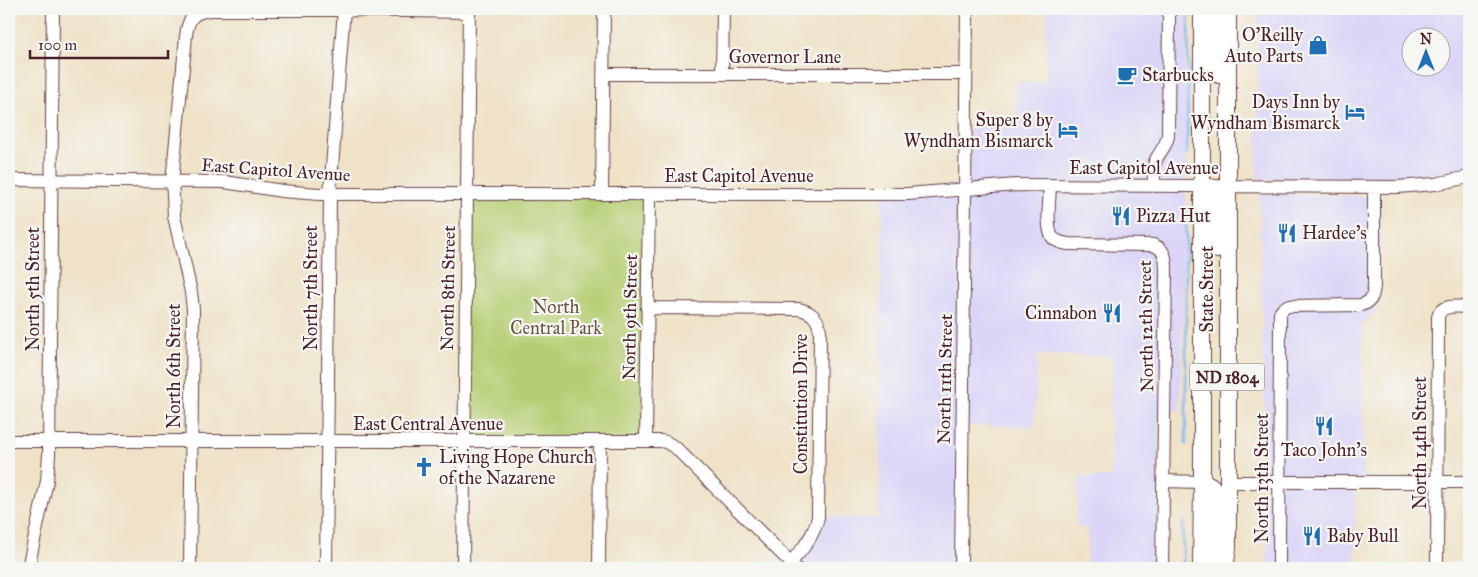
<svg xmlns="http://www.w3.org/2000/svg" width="1478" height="577" font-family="'IM FELL Great Primer',serif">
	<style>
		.built { fill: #dbd6f7; fill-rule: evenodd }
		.green { fill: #b6ce73; stroke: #80764f }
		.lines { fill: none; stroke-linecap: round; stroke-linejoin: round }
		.stream { stroke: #85bcf5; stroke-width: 2.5 }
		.minor-casing { stroke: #633c42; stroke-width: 14 }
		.major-casing { stroke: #633c42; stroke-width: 18 }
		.minor { stroke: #fff; stroke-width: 12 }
		.major { stroke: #fff; stroke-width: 16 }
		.labels { text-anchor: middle; stroke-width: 4.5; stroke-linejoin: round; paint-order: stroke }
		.shield { fill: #f6f6f2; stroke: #7e6067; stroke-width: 1 }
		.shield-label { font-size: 16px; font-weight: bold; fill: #4a1f2b }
		.poi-label { font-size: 18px; fill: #4a1f2b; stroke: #f6f6f2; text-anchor: start }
		.street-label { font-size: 18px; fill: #4a1f2b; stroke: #f6f6f2 }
		.park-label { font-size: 18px; fill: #6a5441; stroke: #f6f6f2 }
	</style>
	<rect width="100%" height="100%" fill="#f6f6f2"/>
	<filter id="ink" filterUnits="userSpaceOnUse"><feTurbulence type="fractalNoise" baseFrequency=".02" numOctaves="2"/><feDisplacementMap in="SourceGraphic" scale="10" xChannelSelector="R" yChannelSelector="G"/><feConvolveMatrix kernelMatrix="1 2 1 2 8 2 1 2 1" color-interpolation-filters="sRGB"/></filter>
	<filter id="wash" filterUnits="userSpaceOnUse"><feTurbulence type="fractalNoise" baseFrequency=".0096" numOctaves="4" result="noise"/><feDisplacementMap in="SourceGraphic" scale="20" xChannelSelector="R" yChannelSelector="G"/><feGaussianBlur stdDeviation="1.12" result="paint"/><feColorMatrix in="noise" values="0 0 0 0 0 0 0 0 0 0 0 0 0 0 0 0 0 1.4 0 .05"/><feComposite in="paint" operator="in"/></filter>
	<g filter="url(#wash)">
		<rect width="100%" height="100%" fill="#efe2c7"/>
		<path class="built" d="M 1047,9 L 1186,9 L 1186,178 L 1180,410 L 1159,410 L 1157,568 L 803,568 L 799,564 L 820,534 L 824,517 L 879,518 L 882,189 L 919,189 L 969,183 L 970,126 L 1016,124 L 1017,82 L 1046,83 ZM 1038,355 L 1113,356 L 1110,409 L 1111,477 L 1079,477 L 1076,527 L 1088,527 L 1087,566 L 965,565 L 966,425 L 1034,427 Z
			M 1258,9 L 1469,9 L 1469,171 L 1416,179 L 1257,179 ZM 1410,38 L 1440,38 L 1440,68 L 1410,68 Z
			M 1259,193 L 1381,197 L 1378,307 L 1362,326 L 1364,487 L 1355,487 L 1355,568 L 1268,568 Z"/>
		<path class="green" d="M 466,194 L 649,194 L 646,441 L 464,441 Z"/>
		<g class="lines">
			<path class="stream" d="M 1187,153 L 1189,9
				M 1186,225 L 1186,444
				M 1183,521 L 1183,568"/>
		</g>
	</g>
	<g filter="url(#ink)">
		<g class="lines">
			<defs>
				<path id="minor" d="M 604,74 L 966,74
					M 722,74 L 723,9
					M 9,180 L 225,182 L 282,191 L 319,194 L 908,194 L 1016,185 L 1397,187 L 1435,184 L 1469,177
					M 1050,185 C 1050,197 1045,229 1053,238 C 1057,242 1062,243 1068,244 L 1153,245 C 1166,249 1166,260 1166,272 L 1162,568
					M 1154,186 C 1154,178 1153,169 1155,162 C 1159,151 1165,150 1168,136 L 1169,9
					M 602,194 L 604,9
					M 647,308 L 799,309 C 812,312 818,318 820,331 L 818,517 C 814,536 803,549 790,563
					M 9,441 L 661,441 L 666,442 L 676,448 L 796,568
					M 646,441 L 649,194
					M 1163,481 L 1202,482
					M 1227,482 L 1469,482
					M 28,568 L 47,481 L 49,455 L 53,9
					M 190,568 L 193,309 L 191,292 L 174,216 L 173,195 L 172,182 L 186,36 C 188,17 194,11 213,10 L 344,10 L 469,12
					M 326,568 L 330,194 L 344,9
					M 463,568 L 469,9
					M 599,568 L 600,441
					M 961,568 L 967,9
					M 1279,568 L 1280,313 L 1283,309 L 1287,306 L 1360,305 C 1371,303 1373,297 1374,286 L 1374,187
					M 1437,568 L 1438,317 C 1441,303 1458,307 1469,307"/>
				<path id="major" d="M 1215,9 L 1217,64 L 1219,75
					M 1211,187 L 1215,191 L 1216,194 L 1217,250
					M 1202,482 C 1209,484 1213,485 1214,491 L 1215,557 L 1220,568
					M 1201,568 L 1202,482 L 1202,9
					M 1225,568 L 1228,548 L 1228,9"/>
			</defs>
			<use href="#minor" class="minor-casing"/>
			<use href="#major" class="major-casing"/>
			<use href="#minor" class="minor"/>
			<use href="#major" class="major"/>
		</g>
	</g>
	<defs>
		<symbol id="shop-bare" viewBox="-9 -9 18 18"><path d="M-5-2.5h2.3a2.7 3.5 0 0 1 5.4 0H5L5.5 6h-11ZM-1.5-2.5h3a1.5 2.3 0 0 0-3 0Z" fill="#1f6fb2" stroke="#f6f6f2" stroke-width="2.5" paint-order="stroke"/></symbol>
		<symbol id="cafe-bare" viewBox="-9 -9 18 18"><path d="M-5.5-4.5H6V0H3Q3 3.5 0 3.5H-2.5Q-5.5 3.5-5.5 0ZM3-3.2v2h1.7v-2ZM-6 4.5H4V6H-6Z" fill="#1f6fb2" stroke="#f6f6f2" stroke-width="2.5" paint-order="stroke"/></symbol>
		<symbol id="hotel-bare" viewBox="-9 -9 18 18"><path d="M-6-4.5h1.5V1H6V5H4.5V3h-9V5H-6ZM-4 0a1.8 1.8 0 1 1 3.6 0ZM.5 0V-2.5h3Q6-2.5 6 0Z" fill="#1f6fb2" stroke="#f6f6f2" stroke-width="2.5" paint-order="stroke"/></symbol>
		<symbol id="restaurant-bare" viewBox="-9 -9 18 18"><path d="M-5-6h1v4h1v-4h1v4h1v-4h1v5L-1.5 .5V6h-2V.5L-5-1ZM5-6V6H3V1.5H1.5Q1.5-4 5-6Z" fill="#1f6fb2" stroke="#f6f6f2" stroke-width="2.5" paint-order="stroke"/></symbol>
		<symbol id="church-bare" viewBox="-9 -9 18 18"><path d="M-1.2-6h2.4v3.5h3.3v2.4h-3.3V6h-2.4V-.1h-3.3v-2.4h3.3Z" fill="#1f6fb2" stroke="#f6f6f2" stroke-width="2.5" paint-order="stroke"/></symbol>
	</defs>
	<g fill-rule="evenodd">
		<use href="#shop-bare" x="1304" y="31" width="28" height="28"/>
		<use href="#cafe-bare" x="1113" y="61" width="28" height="28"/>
		<use href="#hotel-bare" x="1341" y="98" width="28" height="28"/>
		<use href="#hotel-bare" x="1054" y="116" width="28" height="28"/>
		<use href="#restaurant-bare" x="1107" y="202" width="28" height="28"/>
		<use href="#restaurant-bare" x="1273" y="219" width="28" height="28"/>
		<use href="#restaurant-bare" x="1098" y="299" width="28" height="28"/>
		<use href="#restaurant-bare" x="1310" y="412" width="28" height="28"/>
		<use href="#church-bare" x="410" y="453" width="28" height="28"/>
		<use href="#restaurant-bare" x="1298" y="522" width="28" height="28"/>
	</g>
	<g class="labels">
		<rect class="shield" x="1189.5" y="363.5" width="75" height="27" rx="4"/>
		<g class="shield-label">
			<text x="1227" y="383">ND 1804</text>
		</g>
		<g class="poi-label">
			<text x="1303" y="41" text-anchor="end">O'Reilly<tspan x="1303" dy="21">Auto Parts</tspan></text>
			<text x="1142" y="81">Starbucks</text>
			<text x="1340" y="108" text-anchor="end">Days Inn by<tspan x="1340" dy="21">Wyndham Bismarck</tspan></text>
			<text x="1053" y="126" text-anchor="end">Super 8 by<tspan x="1053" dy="21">Wyndham Bismarck</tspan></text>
			<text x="1136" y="222">Pizza Hut</text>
			<text x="1302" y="239">Hardee's</text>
			<text x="1097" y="319" text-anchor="end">Cinnabon</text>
			<text x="1324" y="456" text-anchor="middle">Taco John's</text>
			<text x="439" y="463">Living Hope Church<tspan x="439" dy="21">of the Nazarene</tspan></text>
			<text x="1327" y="542">Baby Bull</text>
		</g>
		<g class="street-label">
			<text x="785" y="63">Governor Lane</text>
			<text x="1144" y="174">East Capitol Avenue</text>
			<text transform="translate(276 170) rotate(4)" y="6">East Capitol Avenue</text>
			<text x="739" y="182">East Capitol Avenue</text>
			<text transform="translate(311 288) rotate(-90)" y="6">North 7th Street</text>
			<text transform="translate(448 288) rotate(-89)" y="6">North 8th Street</text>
			<text transform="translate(33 289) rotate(-90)" y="6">North 5th Street</text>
			<text transform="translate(1207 289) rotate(-90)" y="6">State Street</text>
			<text transform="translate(630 317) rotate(-89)" y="6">North 9th Street</text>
			<text transform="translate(1146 326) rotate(-91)" y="6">North 12th Street</text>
			<text transform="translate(174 366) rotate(-90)" y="6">North 6th Street</text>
			<text transform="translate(945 379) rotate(-89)" y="6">North 11th Street</text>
			<text transform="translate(801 404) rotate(-90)" y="6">Constitution Drive</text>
			<text x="428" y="430">East Central Avenue</text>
			<text transform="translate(1420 443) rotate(-90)" y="6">North 14th Street</text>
			<text transform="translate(1262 478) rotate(-90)" y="6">North 13th Street</text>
		</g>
		<g class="park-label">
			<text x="556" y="313">North<tspan x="556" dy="21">Central Park</tspan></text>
		</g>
	</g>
	<rect width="1478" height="577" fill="none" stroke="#f6f6f2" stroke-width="30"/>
	<g transform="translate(1426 52)"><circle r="24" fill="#f6f6f2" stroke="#b1a0a2"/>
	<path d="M0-4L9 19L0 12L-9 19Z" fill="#1f6fb2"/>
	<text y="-8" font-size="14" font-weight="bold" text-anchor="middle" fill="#4a1f2b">N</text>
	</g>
	<path d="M30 50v8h138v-8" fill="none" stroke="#4a1f2b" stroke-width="2.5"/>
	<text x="38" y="50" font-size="15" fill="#4a1f2b" stroke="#f6f6f2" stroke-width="4" paint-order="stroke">100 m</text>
</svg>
